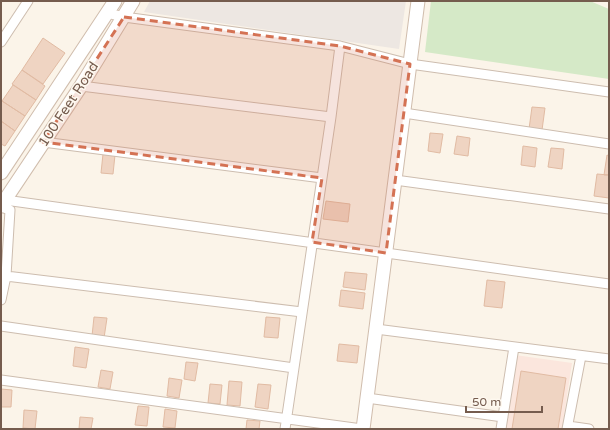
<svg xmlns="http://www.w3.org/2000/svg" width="610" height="430" font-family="'Varela Round',sans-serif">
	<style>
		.commercial { fill: #fbe6dd }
		.industrial { fill: #ede7e2 }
		.green { fill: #d5e9c7 }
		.building { fill: #efd4c2; stroke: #e1bba3 }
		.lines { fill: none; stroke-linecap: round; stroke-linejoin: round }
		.street-casing { stroke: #cdbdaf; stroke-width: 11 }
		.secondary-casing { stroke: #d0bdad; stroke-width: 15 }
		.street { stroke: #fff; stroke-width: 9 }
		.secondary { stroke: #fff; stroke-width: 13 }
		.marked { fill: #d47254; fill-opacity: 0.2; stroke: #d47254; stroke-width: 3; stroke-dasharray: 8 5; stroke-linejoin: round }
		.labels { text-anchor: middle; stroke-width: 3; stroke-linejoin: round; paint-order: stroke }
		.street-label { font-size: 14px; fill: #755c4e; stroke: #fef8ef }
	</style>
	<rect width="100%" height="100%" fill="#fbf4e9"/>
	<path class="commercial" d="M 515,355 L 572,363 L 562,429 L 504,429 Z"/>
	<path class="industrial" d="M 150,1 L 406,1 L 399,49 L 144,12 Z"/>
	<path class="green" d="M 431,1 L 590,1 L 609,9 L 609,79 L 425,52 Z"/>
	<path class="building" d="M 43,38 L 65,53 L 43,84 L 22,70 Z
		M 22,70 L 45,86 L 36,100 L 12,84 Z
		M 13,85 L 36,100 L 25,116 L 2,101 Z
		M 2,101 L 25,116 L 15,131 L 1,121 L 1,103 Z
		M 532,107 L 545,108 L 542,130 L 529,129 Z
		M 1,121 L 15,131 L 5,146 L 1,144 Z
		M 430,133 L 443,134 L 440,153 L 428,151 Z
		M 457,136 L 470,138 L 468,156 L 454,154 Z
		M 523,146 L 537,148 L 535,167 L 521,165 Z
		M 551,148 L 564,149 L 562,169 L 548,167 Z
		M 103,154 L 115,155 L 113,174 L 101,173 Z
		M 607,155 L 609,156 L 609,175 L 604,175 Z
		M 597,174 L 609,175 L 609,198 L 594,196 Z
		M 326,201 L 350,204 L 348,222 L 323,219 Z
		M 345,272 L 367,274 L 365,290 L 343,287 Z
		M 487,280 L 505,282 L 502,308 L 484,306 Z
		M 341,290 L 365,293 L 363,309 L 339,306 Z
		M 94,317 L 107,318 L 104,338 L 92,336 Z
		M 266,317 L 280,318 L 278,338 L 264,337 Z
		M 339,344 L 359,346 L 357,363 L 337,361 Z
		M 75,347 L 89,349 L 86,368 L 73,366 Z
		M 186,362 L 198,363 L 195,381 L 184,379 Z
		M 101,370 L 113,372 L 110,389 L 98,387 Z
		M 521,371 L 566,378 L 558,429 L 512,429 Z
		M 169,378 L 182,380 L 179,398 L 167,396 Z
		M 229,381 L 242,382 L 240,406 L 227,405 Z
		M 210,384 L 222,385 L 220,404 L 208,403 Z
		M 258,384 L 271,385 L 268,409 L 255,407 Z
		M 1,389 L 12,390 L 11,407 L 1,407 Z
		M 138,406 L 149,407 L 147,426 L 135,425 Z
		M 165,409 L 177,411 L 175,428 L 163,427 Z
		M 24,410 L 37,411 L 35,429 L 23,428 Z
		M 80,417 L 93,418 L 91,429 L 79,429 Z
		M 247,420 L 260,421 L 259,429 L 246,429 Z"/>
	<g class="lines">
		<defs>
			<path id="street" d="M 107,13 L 124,17 L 340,46 L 410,64 L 609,92
				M 1,42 L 28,1
				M 81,86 L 331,117
				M 404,113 L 609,144
				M 43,142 L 322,178
				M 395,180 L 609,209
				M 5,200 L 609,284
				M 1,207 L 10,210 L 6,276 L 1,300
				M 6,276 L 302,312
				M 1,326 L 294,368
				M 376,329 L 609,359
				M 1,380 L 362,429
				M 367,398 L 503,417
				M 568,426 L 589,429
				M 285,429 L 331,117 L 340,46
				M 501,429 L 514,347
				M 567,429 L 581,356"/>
			<path id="secondary" d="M 1,173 L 115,1
				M 1,206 L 81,86 L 133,1
				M 363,429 L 418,1"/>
		</defs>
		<use href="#street" class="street-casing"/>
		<use href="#secondary" class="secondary-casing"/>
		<use href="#street" class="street"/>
		<use href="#secondary" class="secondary"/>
	</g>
	<path class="marked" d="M 124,17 L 340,46 L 410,64 L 386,253 L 312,242 L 322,178 L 43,142 Z"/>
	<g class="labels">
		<g class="street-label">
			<text transform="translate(68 104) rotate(-57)" y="5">100 Feet Road</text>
		</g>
	</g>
	<rect width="610" height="430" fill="none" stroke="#755c4e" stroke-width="4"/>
	<path d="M466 406v6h76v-6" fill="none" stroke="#755c4e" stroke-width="2"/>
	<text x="472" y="406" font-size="12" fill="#755c4e" stroke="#fef8ef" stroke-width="3" paint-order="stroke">50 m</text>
</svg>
